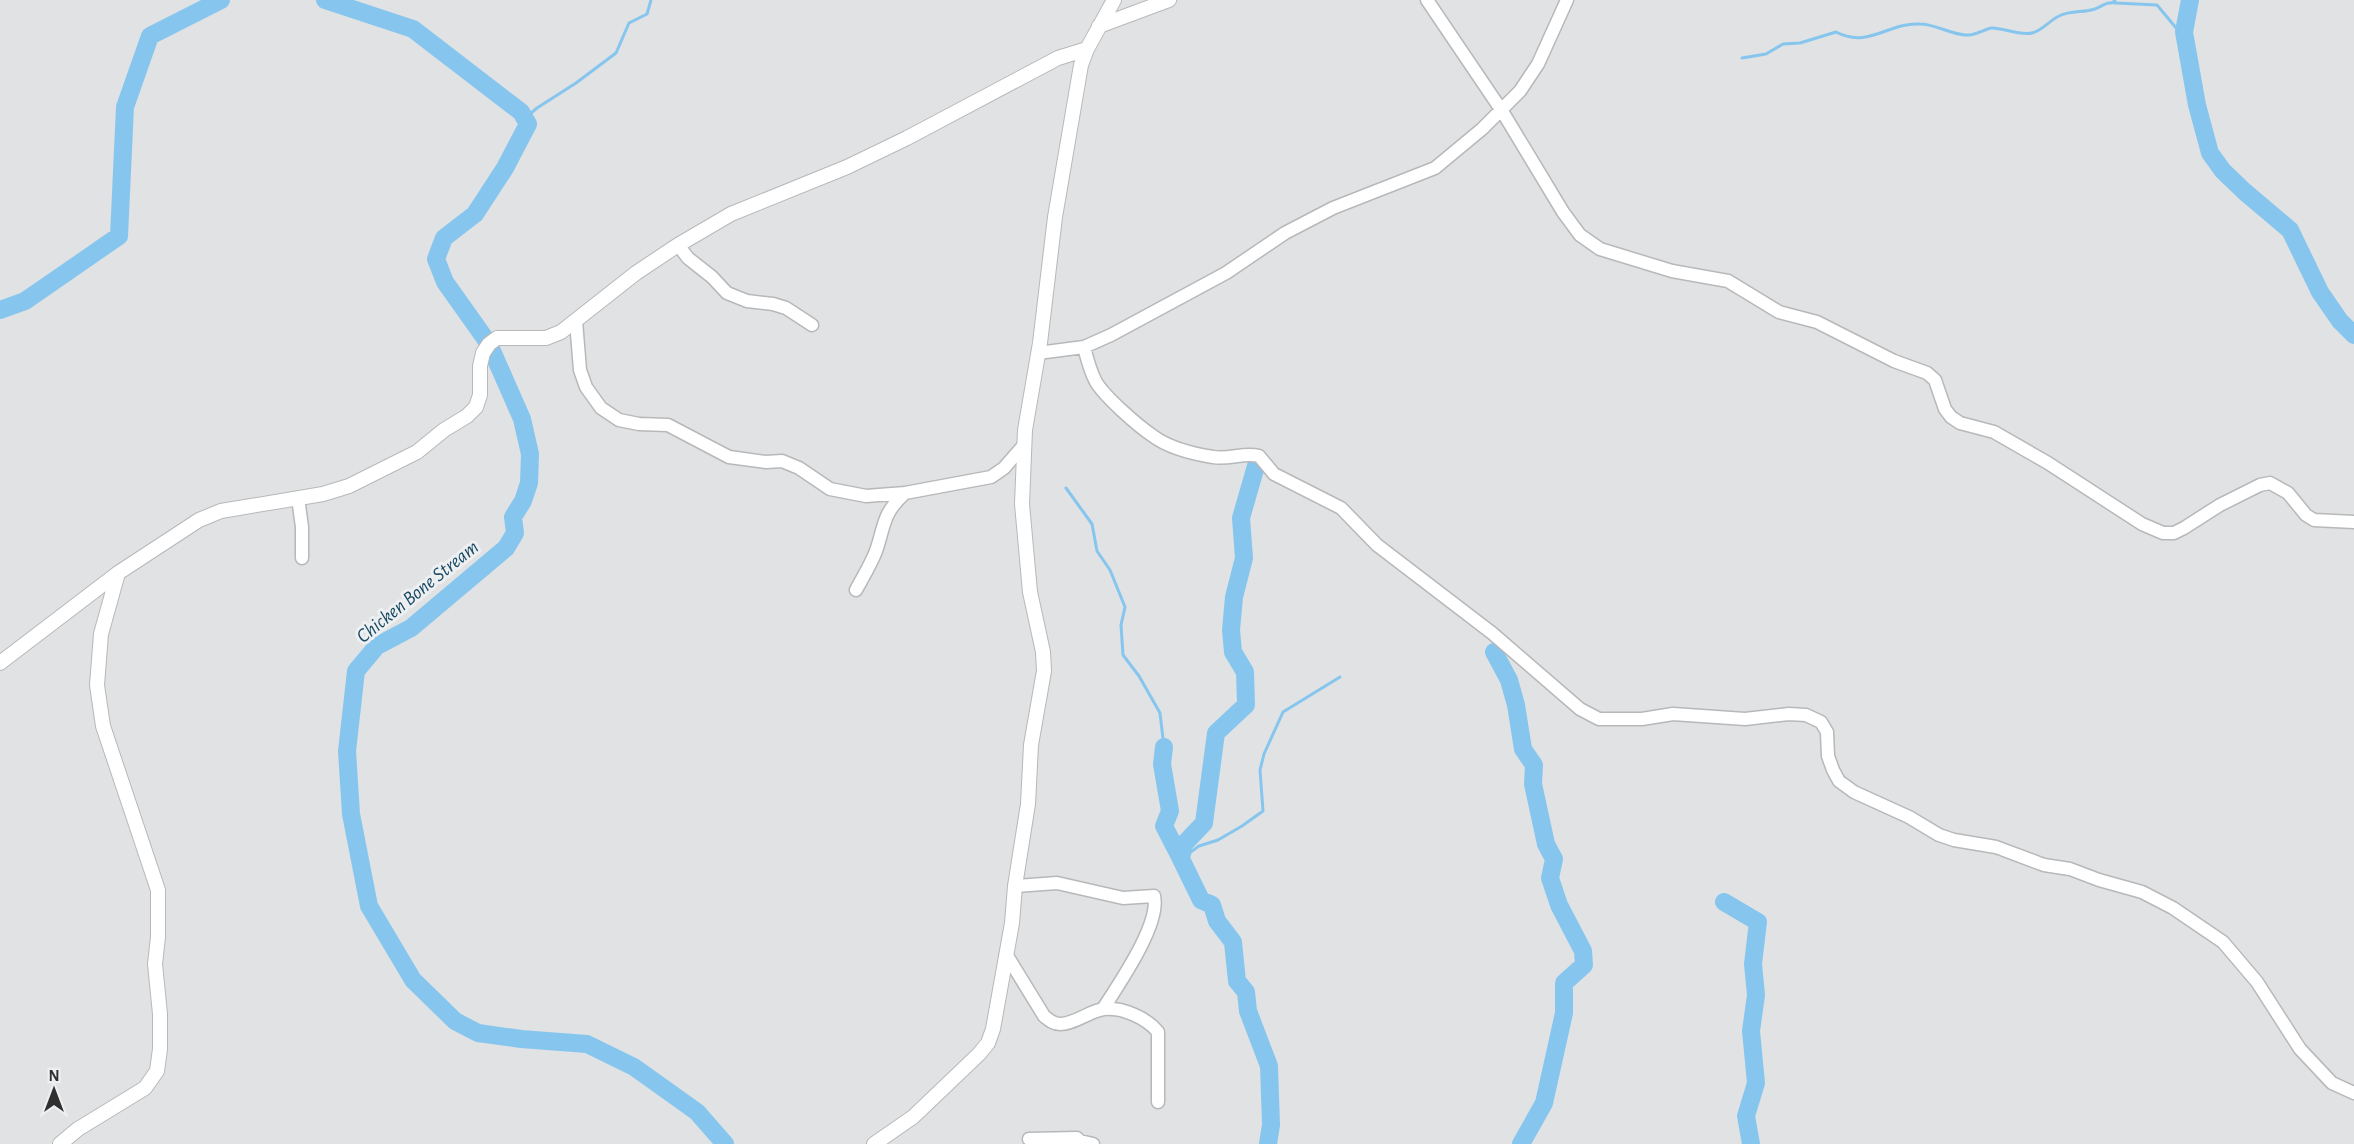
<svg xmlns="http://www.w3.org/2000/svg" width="2354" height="1144" font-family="'Alegreya Sans',sans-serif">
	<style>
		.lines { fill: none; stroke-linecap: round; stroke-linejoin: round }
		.stream { stroke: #86c6ee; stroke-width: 3 }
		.river { stroke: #86c6ee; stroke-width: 18 }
		.minor-casing { stroke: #b7b8ba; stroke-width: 15 }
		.tertiary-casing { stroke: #b7b8ba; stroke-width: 16 }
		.minor { stroke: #fff; stroke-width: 12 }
		.tertiary { stroke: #fff; stroke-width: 14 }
		.labels { text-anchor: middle; stroke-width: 6; stroke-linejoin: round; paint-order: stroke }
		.water-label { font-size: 20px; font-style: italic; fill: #184a65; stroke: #eeeff1 }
	</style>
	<rect width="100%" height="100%" fill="#e1e2e4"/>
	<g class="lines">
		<path class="stream" d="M 2114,0 L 2116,3 L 2157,5 L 2177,29 L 2184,32
			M 1742,58 L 1766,54 L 1783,44 L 1800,43 L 1836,32 C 1868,49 1889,22 1920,24 C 1935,24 1950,34 1965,35 C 1975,36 1982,30 1991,28 C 2002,27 2018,36 2032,33 C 2042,31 2050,20 2059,16 C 2071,10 2084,13 2095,9 C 2104,5 2106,2 2116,3
			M 528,124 L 530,114 L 537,108 L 576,83 L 616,53 L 629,23 L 647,14 L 651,0
			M 1066,488 L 1092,524 L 1097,551 L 1110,570 L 1125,607 L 1121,625 L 1123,655 L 1139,676 L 1160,713 L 1164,747
			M 1181,859 L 1199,846 L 1218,840 L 1242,826 L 1263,811 L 1260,770 L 1264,754 L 1283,712 L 1340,677"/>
		<path class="river" d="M 325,0 L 413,29 L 521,112 L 528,124 L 505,168 L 475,214 L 444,238 L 436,259 L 445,282 L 489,344 L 522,419 L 530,454 L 529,483 L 523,501 L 513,517 L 515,533 L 506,548 L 411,628 L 377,646 L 356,671 L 347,751 L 351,814 L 369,906 L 413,980 L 455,1021 L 478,1033 L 521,1039 L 587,1044 L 634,1067 L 697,1112 L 725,1144
			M 2190,0 L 2184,32 L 2197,105 L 2210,153 L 2223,171 L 2245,192 L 2290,230 L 2320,292 L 2340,321 L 2354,335
			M 0,310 L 25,301 L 119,236 L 125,107 L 150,36 L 221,0
			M 1258,459 L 1241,518 L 1244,558 L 1234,597 L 1231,630 L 1233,652 L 1245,672 L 1246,705 L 1216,733 L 1204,823 L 1184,844 L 1181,859 L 1201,900 L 1212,905 L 1217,921 L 1233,942 L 1237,981 L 1246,992 L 1248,1011 L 1269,1066 L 1271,1125 L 1268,1144
			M 1494,652 L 1509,680 L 1516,705 L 1523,749 L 1534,765 L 1533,784 L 1546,844 L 1554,859 L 1550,878 L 1559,905 L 1583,951 L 1584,965 L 1564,983 L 1564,1013 L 1544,1103 L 1521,1144
			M 1164,747 L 1162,764 L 1170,811 L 1164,826 L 1181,859
			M 1724,902 L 1758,922 L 1753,964 L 1756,995 L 1751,1031 L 1756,1083 L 1746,1116 L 1751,1144"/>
		<defs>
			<path id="minor" d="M 1427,0 L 1502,111 L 1563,212 L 1580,235 L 1600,249 L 1672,271 L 1728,281 L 1779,312 L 1817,322 L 1894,361 L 1927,373 L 1935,380 L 1945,409 L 1951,417 L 1960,423 L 1994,432 L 2048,463 L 2142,524 L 2163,533 L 2174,533 L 2184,528 L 2220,505 L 2260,485 L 2270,483 L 2288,493 L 2306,515 L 2314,520 L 2354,522
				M 678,245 L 688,258 L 712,277 L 727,293 L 747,301 L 773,304 L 786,308 L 812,325
				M 576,321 L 580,370 L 586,387 L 601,408 L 619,420 L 639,424 L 668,425 L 729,457 L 766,462 L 782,461 L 799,468 L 830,489 L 866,496 L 905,493 L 991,477 L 1004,468 L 1024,445
				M 1084,347 C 1087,359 1090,371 1096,382 C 1105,397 1138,426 1153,436 C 1169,448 1194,454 1213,457 C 1229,460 1244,452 1259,456 L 1274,474 L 1341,508 L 1377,545 L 1492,633 L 1580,709 L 1599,719 L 1642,719 L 1673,714 L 1745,719 L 1789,714 L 1806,715 L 1821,722 L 1827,732 L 1828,756 L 1833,770 L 1839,781 L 1854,792 L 1909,817 L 1939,835 L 1954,840 L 1996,847 L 2044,865 L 2070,869 L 2099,880 L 2142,892 L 2173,908 L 2223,942 L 2257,982 L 2300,1049 L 2332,1083 L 2354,1093
				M 1038,353 L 1084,347 L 1111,335 L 1226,273 L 1285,233 L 1333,208 L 1435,168 L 1482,129 L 1520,91 L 1538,64 L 1567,0
				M 298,498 L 302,527 L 302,558
				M 856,590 C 863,577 871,564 876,551 C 885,525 882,514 905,493
				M 1015,886 L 1057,883 L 1123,898 L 1154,896 C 1161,924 1118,985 1103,1009
				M 1006,954 L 1044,1016 C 1049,1020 1053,1024 1060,1024 C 1075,1024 1089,1011 1104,1009 C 1122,1007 1147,1018 1158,1032 L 1158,1102
				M 1029,1139 L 1077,1138 L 1080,1141 L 1093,1144"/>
			<path id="tertiary" d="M 1099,26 L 1169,0
				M 0,663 L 118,573 L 199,520 L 221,511 L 323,494 L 349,486 L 417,452 L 444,430 L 467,416 L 476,407 L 480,395 L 480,366 L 483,353 L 489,344 L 497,338 L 546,338 L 561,332 L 636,273 L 678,245 L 731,214 L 847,167 L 907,138 L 1058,58 L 1087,49
				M 60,1144 L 78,1129 L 145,1088 L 157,1071 L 160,1049 L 160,1014 L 155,964 L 158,937 L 158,890 L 103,726 L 97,685 L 101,634 L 118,573
				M 874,1144 L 913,1117 L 979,1054 L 988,1043 L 993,1029 L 1012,923 L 1015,886 L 1028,804 L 1031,745 L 1044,671 L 1043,652 L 1030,592 L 1022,504 L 1025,430 L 1040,343 L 1055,217 L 1081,65 L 1087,49 L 1114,0"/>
		</defs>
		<use href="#minor" class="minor-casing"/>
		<use href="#tertiary" class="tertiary-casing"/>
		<use href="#minor" class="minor"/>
		<use href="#tertiary" class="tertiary"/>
	</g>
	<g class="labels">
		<g class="water-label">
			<text transform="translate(417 591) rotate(-39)" y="7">Chicken Bone Stream</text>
		</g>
	</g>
	<g transform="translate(54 1090)" stroke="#eeeff1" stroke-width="4.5" paint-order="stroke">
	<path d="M0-4.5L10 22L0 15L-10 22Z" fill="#303031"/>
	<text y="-9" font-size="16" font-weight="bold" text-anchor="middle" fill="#303031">N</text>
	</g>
</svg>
